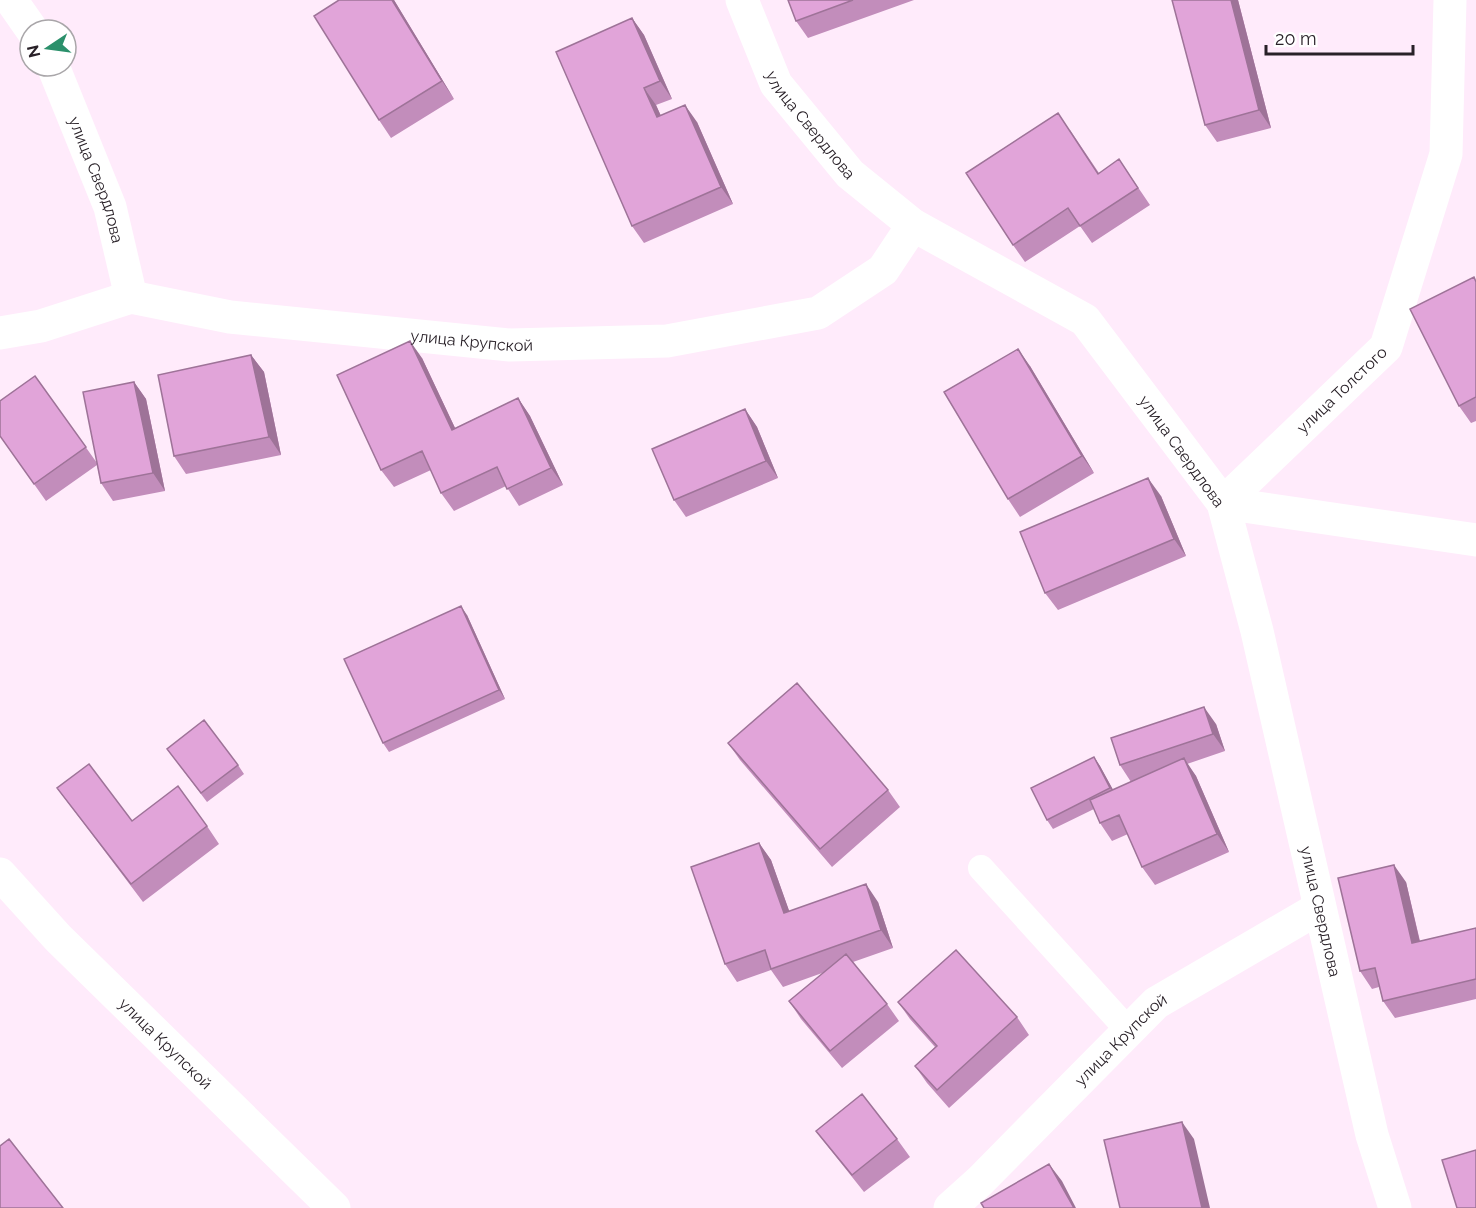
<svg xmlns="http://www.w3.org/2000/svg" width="1476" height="1208" font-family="Raleway,sans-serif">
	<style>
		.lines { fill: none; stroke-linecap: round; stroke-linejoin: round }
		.service { stroke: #fff; stroke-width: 26 }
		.minor { stroke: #fff; stroke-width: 33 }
		.wall { fill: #c28dbb }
		.shaded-wall { fill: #9e7398 }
		.building { fill: #e1a4d9; stroke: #9e7398; stroke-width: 1.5 }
		.labels { text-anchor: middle; stroke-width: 4.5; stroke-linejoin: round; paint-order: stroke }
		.street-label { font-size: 16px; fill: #292128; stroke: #fff }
	</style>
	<rect width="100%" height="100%" fill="#ffebfb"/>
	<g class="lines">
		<path class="service" d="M 981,868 L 1128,1030"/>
		<g class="minor">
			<path d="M 11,0 L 32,30"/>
			<path id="s1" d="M 742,0 L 776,84 L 850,174 L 913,225 L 1085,320 L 1223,503 L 1257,631 L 1372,1135 L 1395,1208"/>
			<path id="s2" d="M 53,66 L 110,207 L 131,297"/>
			<path id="s3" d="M 0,333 L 41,326 L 131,297 L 230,317 L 510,345 L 667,341 L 818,313 L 883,270 L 913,225"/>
			<path id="s4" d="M 1223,503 L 1386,347 L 1446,154 L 1450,0"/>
			<path d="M 1223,503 L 1476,540"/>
			<path id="s5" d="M 0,874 L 58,938 L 334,1208"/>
			<path id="s6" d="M 950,1208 L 980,1181 L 1156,1003 L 1319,908"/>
		</g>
	</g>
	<path class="wall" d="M 394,0 L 454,99 L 391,138 L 379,120 Z
		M 788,0 L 914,0 L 808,38 L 796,21 Z
		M 1238,0 L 1271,128 L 1217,142 L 1205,125 Z
		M 632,18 L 644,35 L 672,99 L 656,105 L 661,116 L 697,122 L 733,204 L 644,243 L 632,226 Z
		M 1070,130 L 1099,173 L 1131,177 L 1150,205 L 1092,243 L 1080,226 L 1025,262 L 1013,245 Z
		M 1474,277 L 1476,281 L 1476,421 L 1471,423 L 1459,406 Z
		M 251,355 L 264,372 L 281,455 L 186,474 L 174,456 Z
		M 422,358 L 455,428 L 518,398 L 530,416 L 563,485 L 519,506 L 506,486 L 454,511 L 441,493 L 431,470 L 394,487 L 381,470 Z
		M 1030,366 L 1094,473 L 1020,517 L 1008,499 Z
		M 35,376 L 97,463 L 134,382 L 146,399 L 165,491 L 113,501 L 101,483 L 97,465 L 46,501 L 0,436 Z
		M 745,409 L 757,427 L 778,478 L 686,517 L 674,500 Z
		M 1161,496 L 1186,556 L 1058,610 L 1045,593 Z
		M 467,615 L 505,699 L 389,752 L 383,743 Z
		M 1216,724 L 1225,751 L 1187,764 L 1196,776 L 1229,852 L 1155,885 L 1142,867 L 1128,834 L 1112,841 L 1100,823 L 1094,809 L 1053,829 L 1047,820 L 1094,757 L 1100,766 L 1113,790 L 1131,782 L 1120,765 Z
		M 728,743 L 888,790 L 900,807 L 832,867 L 740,760 Z
		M 167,749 L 238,765 L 244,774 L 207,802 Z
		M 57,788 L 132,821 L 207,826 L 219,844 L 143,902 Z
		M 759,843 L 771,860 L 789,911 L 878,902 L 893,948 L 853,962 L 887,1004 L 899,1021 L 842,1068 L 801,1019 L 789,1001 L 825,972 L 783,987 L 771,970 L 737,982 L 725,964 Z
		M 1406,882 L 1420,941 L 1476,928 L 1476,999 L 1395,1018 L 1383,1001 L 1379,987 L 1372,989 L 1360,971 Z
		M 898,1002 L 1017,1017 L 1029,1035 L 949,1108 L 927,1083 L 915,1066 L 935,1047 L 910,1019 Z
		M 816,1131 L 897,1139 L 910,1157 L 864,1192 L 829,1148 Z"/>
	<path class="shaded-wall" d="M 392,0 L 394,0 L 454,99 L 442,81 Z
		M 1231,0 L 1238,0 L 1271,128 L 1259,110 Z
		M 632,18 L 644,35 L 672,99 L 660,81 Z
		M 644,88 L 656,105 L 669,134 L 657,117 Z
		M 685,105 L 697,122 L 733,204 L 721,187 Z
		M 410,341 L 422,358 L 464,447 L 452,430 Z
		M 1018,349 L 1030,366 L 1094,473 L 1082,456 Z
		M 251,355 L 264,372 L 281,455 L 269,437 Z
		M 134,382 L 146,399 L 165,491 L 153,473 Z
		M 518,398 L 530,416 L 563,485 L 551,468 Z
		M 745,409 L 757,427 L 778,478 L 766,461 Z
		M 1148,478 L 1161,496 L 1186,556 L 1174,539 Z
		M 461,606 L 467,615 L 505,699 L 499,690 Z
		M 1204,707 L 1216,724 L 1225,751 L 1213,734 Z
		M 1094,757 L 1100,766 L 1117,797 L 1110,788 Z
		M 1184,758 L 1196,776 L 1229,852 L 1217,834 Z
		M 759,843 L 771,860 L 796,930 L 784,913 Z
		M 1394,865 L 1406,882 L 1424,960 L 1412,943 Z
		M 866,884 L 878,902 L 893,948 L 881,930 Z
		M 1182,1122 L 1194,1139 L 1210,1208 L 1202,1208 Z
		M 1049,1164 L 1062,1181 L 1076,1208 L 1074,1208 Z"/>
	<path class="building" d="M 339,0 L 392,0 L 442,81 L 379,120 L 314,16 Z
		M 788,0 L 853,0 L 796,21 Z
		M 1172,0 L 1231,0 L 1259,110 L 1205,125 Z
		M 632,18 L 660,81 L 644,88 L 657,117 L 685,105 L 721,187 L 632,226 L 556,52 Z
		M 1058,113 L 1098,174 L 1119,159 L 1138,188 L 1080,226 L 1068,208 L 1013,245 L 966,173 Z
		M 1474,277 L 1476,282 L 1476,397 L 1459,406 L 1410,309 Z
		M 410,341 L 452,430 L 518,398 L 551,468 L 507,489 L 497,467 L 441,493 L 422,451 L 381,470 L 337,375 Z
		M 1018,349 L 1082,456 L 1008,499 L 944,392 Z
		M 251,355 L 269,437 L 174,456 L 158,375 Z
		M 35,376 L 86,447 L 34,484 L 0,436 L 0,401 Z
		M 134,382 L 153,473 L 101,483 L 83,392 Z
		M 745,409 L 766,461 L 674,500 L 652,449 Z
		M 1148,478 L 1174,539 L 1045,593 L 1020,532 Z
		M 461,606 L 499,690 L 383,743 L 344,659 Z
		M 797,683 L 888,790 L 820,849 L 728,743 Z
		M 1204,707 L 1213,734 L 1120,765 L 1111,738 Z
		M 204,720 L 238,765 L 201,793 L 167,749 Z
		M 1094,757 L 1110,788 L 1047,820 L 1031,788 Z
		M 1184,758 L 1217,834 L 1142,867 L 1119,815 L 1100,823 L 1090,800 Z
		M 89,764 L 132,821 L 178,786 L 207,826 L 131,884 L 57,788 Z
		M 759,843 L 784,913 L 866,884 L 881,930 L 771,969 L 765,950 L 725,964 L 691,867 Z
		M 1394,865 L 1412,943 L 1476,928 L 1476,979 L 1383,1001 L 1375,968 L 1360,971 L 1338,878 Z
		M 956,950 L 1017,1017 L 937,1090 L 915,1066 L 937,1046 L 898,1002 Z
		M 846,954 L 887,1004 L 830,1051 L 789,1001 Z
		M 862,1094 L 897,1139 L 852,1175 L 816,1131 Z
		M 1182,1122 L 1202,1208 L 1120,1208 L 1104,1140 Z
		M 9,1139 L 63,1208 L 0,1208 L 0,1146 Z
		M 1476,1150 L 1476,1208 L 1457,1208 L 1442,1160 Z
		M 1049,1164 L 1074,1208 L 984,1208 L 981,1203 Z"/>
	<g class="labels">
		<g class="street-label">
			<text dy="6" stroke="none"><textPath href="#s1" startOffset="144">улица Свердлова</textPath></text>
			<text dy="6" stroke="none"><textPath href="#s2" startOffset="122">улица Свердлова</textPath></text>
			<text dy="6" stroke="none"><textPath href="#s3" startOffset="480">улица Крупской</textPath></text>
			<text dy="6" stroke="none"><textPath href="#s4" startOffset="164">улица Толстого</textPath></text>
			<text transform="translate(1182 451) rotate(54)" y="6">улица Свердлова</text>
			<text dy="6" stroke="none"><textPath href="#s1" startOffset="1134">улица Свердлова</textPath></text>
			<text dy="6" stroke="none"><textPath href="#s6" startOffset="240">улица Крупской</textPath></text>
			<text dy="6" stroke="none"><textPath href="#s5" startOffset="237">улица Крупской</textPath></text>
		</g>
	</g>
	<g transform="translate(48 48) rotate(257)"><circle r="28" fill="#ffffff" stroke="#a9a6a9" stroke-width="1.5"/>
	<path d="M0-4.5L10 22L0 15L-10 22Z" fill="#2b906b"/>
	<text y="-9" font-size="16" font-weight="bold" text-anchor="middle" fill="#292128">N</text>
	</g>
	<path d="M1266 45v9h147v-9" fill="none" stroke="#292128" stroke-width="3"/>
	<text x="1275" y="45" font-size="18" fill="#292128" stroke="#ffffff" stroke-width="4.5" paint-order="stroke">20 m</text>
</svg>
